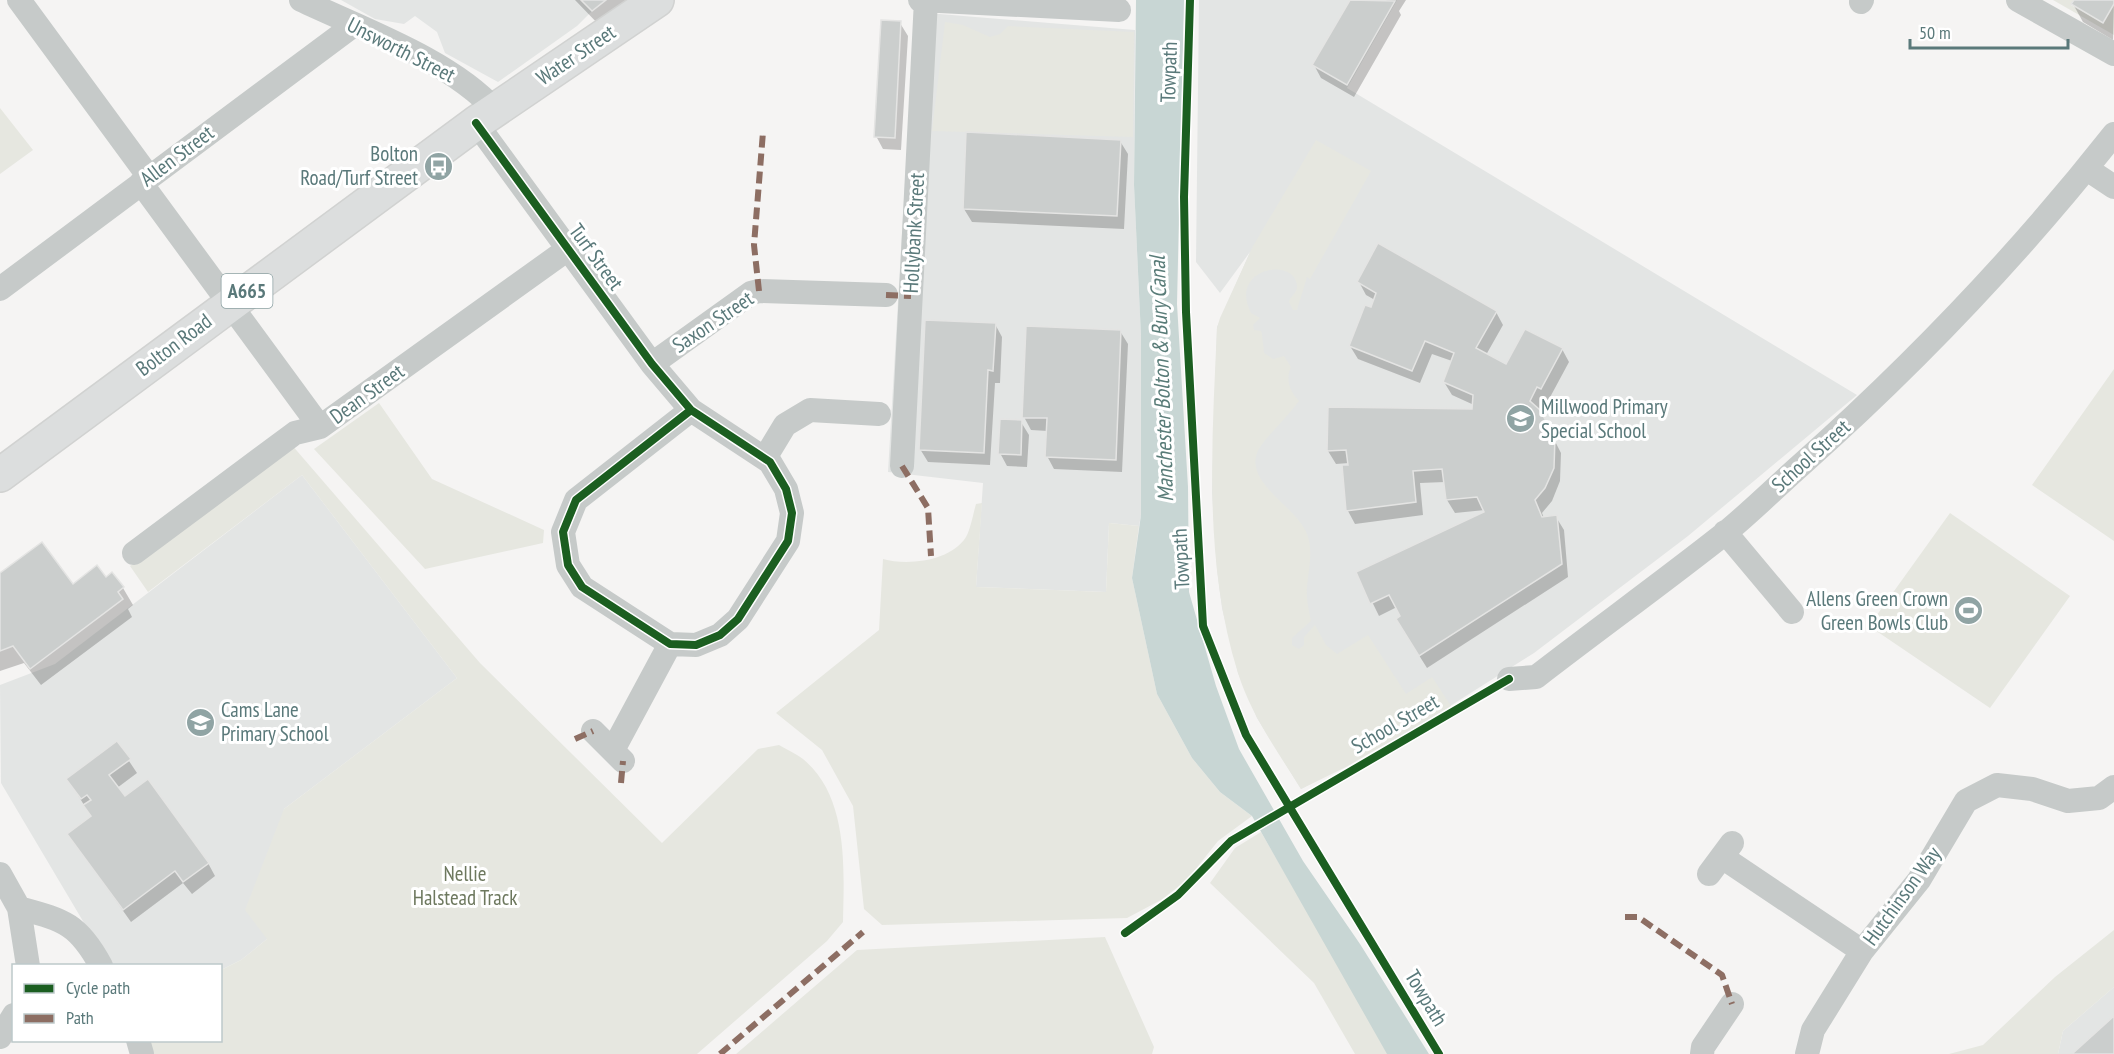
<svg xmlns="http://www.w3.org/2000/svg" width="2114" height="1054" font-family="'PT Sans Narrow',sans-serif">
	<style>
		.built { fill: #e3e5e4 }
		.green { fill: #e6e7e0 }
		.water { fill: #c8d6d4 }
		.shadow { fill: #0003 }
		.building { fill: #cbcecd; stroke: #e4e4e3; stroke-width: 1.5 }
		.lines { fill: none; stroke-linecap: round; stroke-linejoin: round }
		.primary-casing { stroke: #d1d2d1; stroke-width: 36 }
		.street { stroke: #c6cac9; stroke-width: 24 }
		.primary { stroke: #dcdede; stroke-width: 33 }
		.quiet { stroke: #8d6e63; stroke-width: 6; stroke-dasharray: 12 6; stroke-linecap: butt }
		.cycleway-casing { stroke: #fff; stroke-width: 11 }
		.cycleway { stroke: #1b5e20; stroke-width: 8 }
		.labels { text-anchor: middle; stroke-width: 6; stroke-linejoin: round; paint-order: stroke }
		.shield { fill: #fff; stroke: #8ca1a2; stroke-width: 1.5 }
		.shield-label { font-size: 20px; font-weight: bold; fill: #5a797a }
		.street-label { font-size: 21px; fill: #5a797a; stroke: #fff }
		.poi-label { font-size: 21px; fill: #5a797a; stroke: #fff; text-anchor: end }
		.park-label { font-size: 21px; fill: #6d785e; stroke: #fff }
		.water-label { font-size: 22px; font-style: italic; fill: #597c78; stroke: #fff }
	</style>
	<rect width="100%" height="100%" fill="#f5f4f3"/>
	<path class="built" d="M 341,0 L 580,0 L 592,11 L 577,26 L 498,82 L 445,53 L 437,32 L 415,16 L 404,24 L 375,19 Z
		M 1199,0 L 1397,0 L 1347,88 L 1857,395 L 1688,536 L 1534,653 L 1412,730 L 1301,789 L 1257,718 L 1238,673 L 1222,608 L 1217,569 L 1212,492 L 1217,327 L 1250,252 L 1220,293 L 1196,262 Z
		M 915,12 L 1135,30 L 1134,185 L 1141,336 L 1141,515 L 1139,526 L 1109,523 L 1106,592 L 976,587 L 983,483 L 888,472 Z
		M 302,475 L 457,678 L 284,809 L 267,939 L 241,960 L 221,970 L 220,966 L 109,965 L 1,783 L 0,685 L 55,664 Z
		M 2114,987 L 2114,1054 L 2058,1054 L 2063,1031 Z"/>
	<path class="green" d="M 2053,0 L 2074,0 L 2071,5 L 2103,23 L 2114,4 L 2114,35 Z
		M 945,22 L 963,25 L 990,37 L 1000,34 L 1008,26 L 1134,32 L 1133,137 L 932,131 Z
		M 0,108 L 33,150 L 0,174 Z
		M 1316,140 L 1371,171 L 1310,279 L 1307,277 L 1297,310 L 1293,310 L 1289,302 C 1290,296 1297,294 1297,286 C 1295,256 1228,268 1251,313 L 1260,318 L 1253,325 L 1254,330 L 1261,331 L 1262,334 L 1264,353 L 1273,359 L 1284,356 L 1291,367 C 1285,380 1290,391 1299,401 C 1288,416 1274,429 1263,443 C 1234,479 1297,505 1307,534 C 1314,554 1308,569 1307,589 C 1306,599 1309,610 1311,621 L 1292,638 L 1292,645 L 1299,649 L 1304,645 L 1304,637 L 1315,625 L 1326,645 L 1337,654 L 1368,635 L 1406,694 L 1432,677 L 1451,706 L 1346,767 L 1301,789 C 1278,752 1251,715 1238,673 C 1203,561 1212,442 1217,328 L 1220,318 L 1253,246 Z
		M 2114,369 L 2114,541 L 2032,485 Z
		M 379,403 L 432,479 L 544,530 L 543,543 L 425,569 L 314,449 Z
		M 291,444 L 480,663 L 662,843 L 758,749 L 779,745 C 787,750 797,754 803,759 C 849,797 844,869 843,922 L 827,941 L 697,1054 L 150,1054 L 145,1041 L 220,1040 L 221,970 L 241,960 L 267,939 L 245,910 L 284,809 L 457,678 L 302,475 L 148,592 L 130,566 Z
		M 982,503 L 976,587 L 1106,592 L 1109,523 L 1139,526 L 1132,578 L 1157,694 L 1192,758 L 1220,792 L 1252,816 L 1218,841 L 1187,880 L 1161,900 L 1127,918 L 882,925 L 864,909 L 853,806 L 822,750 L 776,713 L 879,630 L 883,559 C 908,566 951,561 966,537 C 971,528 973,514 976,504 Z
		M 1950,513 L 2070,596 L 1990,708 L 1869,626 Z
		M 1261,832 L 1390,1054 L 1355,1054 L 1314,983 L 1210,883 L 1235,848 Z
		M 2114,930 L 2114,987 L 2063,1031 L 2058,1054 L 1949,1054 L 1983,1045 L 2055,977 Z
		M 1105,937 L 1154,1047 L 1152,1054 L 736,1054 L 857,950 Z"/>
	<path class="water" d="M 1136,0 L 1184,0 L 1177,304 L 1188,487 L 1189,592 L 1216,686 L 1239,749 L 1303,861 L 1360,944 L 1429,1054 L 1387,1054 L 1252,816 L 1220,792 L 1192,758 L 1157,694 L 1132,578 L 1141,515 L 1141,336 L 1134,185 Z"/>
	<path class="shadow" d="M 575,0 L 652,0 L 602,28 Z
		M 1352,0 L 1406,0 L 1399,11 L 1401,15 L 1354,97 L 1321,78 L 1314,65 Z
		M 2076,0 L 2114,0 L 2113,40 L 2083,22 L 2073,4 Z
		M 900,23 L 908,36 L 901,150 L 883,149 L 876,136 Z
		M 1120,141 L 1128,154 L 1124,229 L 972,222 L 964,209 Z
		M 1359,282 L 1496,312 L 1503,325 L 1486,355 L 1506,366 L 1562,349 L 1569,362 L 1548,401 L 1545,399 L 1539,410 L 1561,453 L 1560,481 L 1552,501 L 1542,513 L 1544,518 L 1556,517 L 1564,530 L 1568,577 L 1427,668 L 1405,633 L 1397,607 L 1379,616 L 1358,573 L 1486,513 L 1485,510 L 1455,513 L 1447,500 L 1445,482 L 1420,483 L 1423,515 L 1355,524 L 1348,511 L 1349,463 L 1336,464 L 1328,451 L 1329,408 L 1473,411 L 1474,405 L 1452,395 L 1444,382 L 1452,361 L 1432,354 L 1420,383 L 1358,359 L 1350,346 L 1375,300 L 1366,295 Z
		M 995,324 L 1002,337 L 1000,383 L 995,383 L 990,465 L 928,462 L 920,449 Z
		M 1120,331 L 1128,344 L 1122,472 L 1054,469 L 1047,456 L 1048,431 L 1031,430 L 1024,417 Z
		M 1021,422 L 1029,435 L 1027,467 L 1007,466 L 1000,453 Z
		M 0,575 L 72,586 L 105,579 L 123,588 L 133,605 L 128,609 L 132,617 L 41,685 L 24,663 L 0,671 Z
		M 117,743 L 137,773 L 117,788 L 124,798 L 208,863 L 215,876 L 192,894 L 183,883 L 131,922 L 69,835 L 92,818 L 68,779 Z"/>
	<path class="building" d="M 581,0 L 606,0 L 592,11 Z
		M 1350,0 L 1395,1 L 1347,85 L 1312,65 Z
		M 2074,0 L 2114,0 L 2114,4 L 2103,23 L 2071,4 Z
		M 881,20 L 901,21 L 895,138 L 874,137 Z
		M 966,132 L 1121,140 L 1117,216 L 963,209 Z
		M 1378,243 L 1497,311 L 1476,348 L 1506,364 L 1525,329 L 1563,348 L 1541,389 L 1537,387 L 1530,401 L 1540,410 L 1555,438 L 1554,468 L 1545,488 L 1535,500 L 1542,517 L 1557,515 L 1562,564 L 1419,656 L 1396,619 L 1400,616 L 1389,595 L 1370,604 L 1356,572 L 1484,512 L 1477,497 L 1446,500 L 1442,469 L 1413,471 L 1416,502 L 1346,511 L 1342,465 L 1348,465 L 1346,450 L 1327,451 L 1328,407 L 1472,409 L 1473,395 L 1443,382 L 1454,353 L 1425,341 L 1412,371 L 1349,346 L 1365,305 L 1371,307 L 1376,293 L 1357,282 Z
		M 925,320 L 996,323 L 993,371 L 988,370 L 984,453 L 919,450 Z
		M 1026,326 L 1121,330 L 1116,460 L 1045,457 L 1047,418 L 1022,418 Z
		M 1000,419 L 1022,420 L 1021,455 L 998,454 Z
		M 42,542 L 73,584 L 97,565 L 106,577 L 112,572 L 124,587 L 118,592 L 123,599 L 30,669 L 13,646 L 0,651 L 0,573 Z
		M 117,741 L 131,759 L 109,775 L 125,796 L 148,779 L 209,863 L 183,882 L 175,871 L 123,910 L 67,834 L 91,816 L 83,805 L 91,800 L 87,795 L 81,799 L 66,779 Z
		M 2114,1016 L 2114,1054 L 2072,1054 Z"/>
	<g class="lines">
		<defs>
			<path id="primary" d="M 0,475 L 476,123 L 657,0"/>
		</defs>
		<use href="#primary" class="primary-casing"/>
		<path class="street" d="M 19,0 L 149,177
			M 301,0 C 362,29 450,60 495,110
			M 920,0 L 1119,10
			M 2018,0 L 2114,54
			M 1861,2 L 1862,0
			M 476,123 L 652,364 L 691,410 L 770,462 L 786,489 L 792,513 L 788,541 L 738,619 L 720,635 L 696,645 L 670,644 L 582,587 L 568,565 L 563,532 L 576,500 L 691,410
			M 2087,169 L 2114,187
			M 141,183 L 320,427
			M 0,289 L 354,25
			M 652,364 L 751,293 L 759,291 L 886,295
			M 765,458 L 785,425 L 810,410 L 879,414
			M 902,466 L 926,0
			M 1725,532 L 1792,612
			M 134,553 L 295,433 L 320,427 L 568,249
			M 1509,679 L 1536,677 C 1598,629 1662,583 1724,534 C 1751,512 1776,487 1802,464 C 1914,364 2021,252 2114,134
			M 593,731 L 623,761
			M 613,750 L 670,644
			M 1722,857 L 1862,951 L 1919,880 L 1966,801 L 1997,785 L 2032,789 L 2068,801 L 2099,798 L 2114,787
			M 0,874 L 19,908 L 28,966
			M 1709,874 L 1732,843
			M 19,908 C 63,920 78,923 101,966
			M 0,1037 L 14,1015
			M 138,1040 L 142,1054
			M 1702,1054 L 1703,1047 L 1732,1004
			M 1807,1054 L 1813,1030 L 1862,951"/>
		<use href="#primary" class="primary"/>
		<path class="quiet" d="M 759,291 L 754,245 L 763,132
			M 886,295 L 911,296
			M 902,466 L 928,508 L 931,556
			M 575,739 L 593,731
			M 621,783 L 623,761
			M 1625,917 L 1638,917 L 1722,975 L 1732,1004
			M 720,1054 L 863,932"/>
		<defs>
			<path id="cycleway" d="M 1190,0 L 1184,197 L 1186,312 L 1203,626 L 1246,735 L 1439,1054
				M 476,123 L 652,364 L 691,410 L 770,462 L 786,489 L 792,513 L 788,541 L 738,619 L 720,635 L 696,645 L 670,644 L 582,587 L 568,565 L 563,532 L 576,500 L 691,410
				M 1125,933 L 1178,895 L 1231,841 L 1509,679"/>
		</defs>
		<use href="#cycleway" class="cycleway-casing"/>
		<use href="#cycleway" class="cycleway"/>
	</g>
	<defs>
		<symbol id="bus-disc" viewBox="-11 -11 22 22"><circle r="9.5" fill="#90a4a4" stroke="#fff"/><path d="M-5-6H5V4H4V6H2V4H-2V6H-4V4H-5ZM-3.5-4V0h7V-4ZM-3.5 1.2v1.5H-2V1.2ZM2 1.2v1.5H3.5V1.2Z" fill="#fff"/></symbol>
		<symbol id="school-disc" viewBox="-11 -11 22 22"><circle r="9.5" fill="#90a4a4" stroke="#fff"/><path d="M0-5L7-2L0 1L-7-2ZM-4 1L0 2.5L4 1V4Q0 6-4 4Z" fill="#fff"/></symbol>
		<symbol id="stadium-disc" viewBox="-11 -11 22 22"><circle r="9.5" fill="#90a4a4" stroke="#fff"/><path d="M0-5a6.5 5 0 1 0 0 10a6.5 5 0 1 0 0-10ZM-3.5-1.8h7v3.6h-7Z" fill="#fff"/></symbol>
	</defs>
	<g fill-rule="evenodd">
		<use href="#bus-disc" x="422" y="150" width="33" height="33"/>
		<use href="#school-disc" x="1504" y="402" width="33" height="33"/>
		<use href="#stadium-disc" x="1952" y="594" width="33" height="33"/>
		<use href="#school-disc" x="184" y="706" width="33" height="33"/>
	</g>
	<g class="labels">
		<rect class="shield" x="221.5" y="274" width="51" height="34" rx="4.5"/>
		<g class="shield-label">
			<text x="247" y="298">A665</text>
		</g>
		<g class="street-label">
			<text transform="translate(401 50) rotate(27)" y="7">Unsworth Street</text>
			<text transform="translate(576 55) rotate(-34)" y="7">Water Street</text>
			<text transform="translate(1169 72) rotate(-88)" y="7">Towpath</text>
			<text transform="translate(177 156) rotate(-37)" y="7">Allen Street</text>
			<text transform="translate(914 233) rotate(-87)" y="7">Hollybank Street</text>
			<text transform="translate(596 257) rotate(54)" y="7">Turf Street</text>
			<text transform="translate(713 322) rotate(-34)" y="7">Saxon Street</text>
			<text transform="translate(174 345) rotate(-37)" y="7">Bolton Road</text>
			<text transform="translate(367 394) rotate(-36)" y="7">Dean Street</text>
			<text transform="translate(1811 456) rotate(-42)" y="7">School Street</text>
			<text transform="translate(1181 559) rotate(-93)" y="7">Towpath</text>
			<text transform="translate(1395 724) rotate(-30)" y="7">School Street</text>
			<text transform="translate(1902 896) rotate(-54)" y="7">Hutchinson Way</text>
			<text transform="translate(1426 998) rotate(59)" y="7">Towpath</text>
		</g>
		<g class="poi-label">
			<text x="418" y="161">Bolton<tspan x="418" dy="24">Road/Turf Street</tspan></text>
			<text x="1541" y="414" text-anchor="start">Millwood Primary<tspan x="1541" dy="24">Special School</tspan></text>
			<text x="1948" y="606">Allens Green Crown<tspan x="1948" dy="24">Green Bowls Club</tspan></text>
			<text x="221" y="717" text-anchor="start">Cams Lane<tspan x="221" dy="24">Primary School</tspan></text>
		</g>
		<g class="park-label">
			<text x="465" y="881">Nellie<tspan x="465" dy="24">Halstead Track</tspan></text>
		</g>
		<g class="water-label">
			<text transform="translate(1161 379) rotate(-92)" y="8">Manchester Bolton &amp; Bury Canal</text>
		</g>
	</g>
	<rect x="12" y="964" width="210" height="78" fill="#ffffff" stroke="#bdc9ca" stroke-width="1.5"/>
	<rect x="24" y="984" width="30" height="9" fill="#1b5e20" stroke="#bdc9ca" stroke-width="1.5"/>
	<text x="66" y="994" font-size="18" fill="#5a797a">Cycle path</text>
	<rect x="24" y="1014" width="30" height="9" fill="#8d6e63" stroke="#bdc9ca" stroke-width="1.5"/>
	<text x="66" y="1024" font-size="18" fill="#5a797a">Path</text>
	<path d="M1910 39v9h158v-9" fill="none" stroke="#5a797a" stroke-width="3"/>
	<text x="1919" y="39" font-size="18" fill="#5a797a" stroke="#ffffff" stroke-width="4.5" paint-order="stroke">50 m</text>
</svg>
